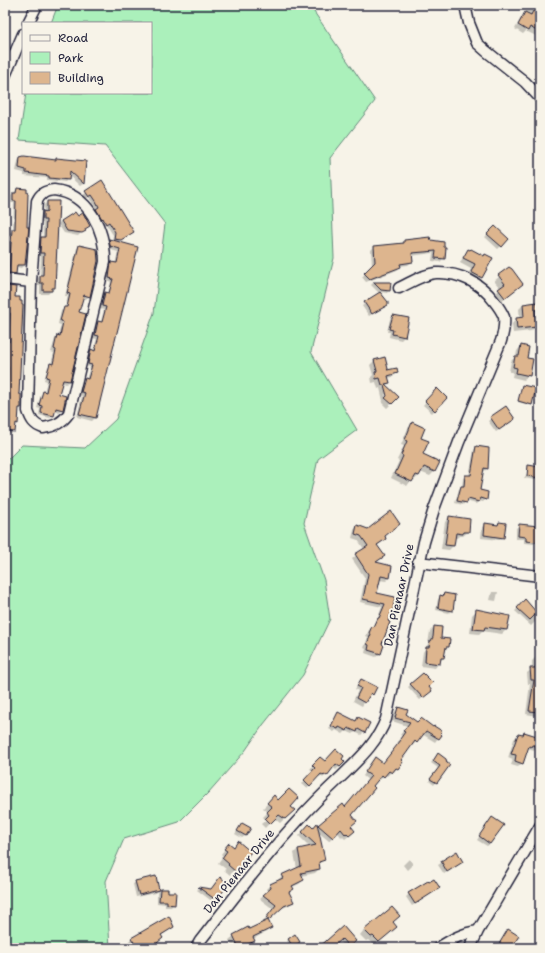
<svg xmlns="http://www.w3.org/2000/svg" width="545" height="953" font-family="'Shantell Sans',sans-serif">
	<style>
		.green { fill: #abf0bb; stroke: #66897b }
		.shadow { fill: #0003; fill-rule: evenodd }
		.building { fill: #ddb58e; stroke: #22223b }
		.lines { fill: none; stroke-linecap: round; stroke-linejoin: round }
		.minor-casing { stroke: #22223b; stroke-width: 13 }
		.minor { stroke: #f7f3e8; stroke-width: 10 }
		.labels { text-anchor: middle; stroke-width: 4; stroke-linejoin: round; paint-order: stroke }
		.street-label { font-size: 12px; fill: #22223b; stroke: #f7f3e8 }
	</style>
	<rect width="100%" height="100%" fill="#f7f3e8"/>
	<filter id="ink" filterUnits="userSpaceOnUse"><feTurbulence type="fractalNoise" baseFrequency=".025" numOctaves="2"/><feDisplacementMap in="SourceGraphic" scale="8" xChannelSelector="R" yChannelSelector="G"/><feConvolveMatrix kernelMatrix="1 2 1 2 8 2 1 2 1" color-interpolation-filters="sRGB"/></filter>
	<g filter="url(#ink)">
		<path class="green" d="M 58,5 L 298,5 L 312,9 L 375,101 L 330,158 L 334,258 L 311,352 L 357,430 L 318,459 L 304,523 L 324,580 L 330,619 L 303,675 L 263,725 L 245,751 L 208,793 L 179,822 L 124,839 L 106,881 L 110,948 L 5,948 L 5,462 L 22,445 L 85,448 L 116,419 L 154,313 L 165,224 L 105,146 L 19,140 L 26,93 L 151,93 L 151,23 L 51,23 Z"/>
		<path class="shadow" d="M 528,5 L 539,5 L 536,11 L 540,13 L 540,38 L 526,31 L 523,34 L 515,29 Z
			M 20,158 L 54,161 L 56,159 L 85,162 L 83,184 L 80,186 L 68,175 L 68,179 L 65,182 L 47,180 L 47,178 L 24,176 L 24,173 L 16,171 L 18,161 Z
			M 102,182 L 133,232 L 117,242 L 137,247 L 95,418 L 92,421 L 77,417 L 82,396 L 79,395 L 82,382 L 86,380 L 90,367 L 86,366 L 88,353 L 91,350 L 93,351 L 97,339 L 93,338 L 95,325 L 98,322 L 101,322 L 104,310 L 100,309 L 102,296 L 105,293 L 108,294 L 111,282 L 107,280 L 109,266 L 112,263 L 115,264 L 118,252 L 108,249 L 106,243 L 109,240 L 112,241 L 113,235 L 106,224 L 103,226 L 94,213 L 97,210 L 89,197 L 85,199 L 83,195 Z
			M 17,189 L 24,265 L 21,268 L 16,267 L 15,273 L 13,276 L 6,275 L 9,233 L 13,230 L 14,203 L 11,203 L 11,196 Z
			M 47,202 L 54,288 L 48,294 L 40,294 L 40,286 L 37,286 L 37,279 L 40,276 L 41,256 L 37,256 L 38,241 L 43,238 L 43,223 L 40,223 L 40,216 L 44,213 L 44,205 Z
			M 61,221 L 89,225 L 78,236 L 64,233 L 58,224 Z
			M 495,227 L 508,239 L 498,249 L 485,237 Z
			M 404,241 L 430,241 L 444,258 L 440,262 L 432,261 L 433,253 L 411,256 L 412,262 L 408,265 L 401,266 L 397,270 L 366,282 L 362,277 L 372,266 L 371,250 L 374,247 L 401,244 Z
			M 80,246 L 89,296 L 86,299 L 82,298 L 78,313 L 85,315 L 69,381 L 66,384 L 61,382 L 58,395 L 62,409 L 59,412 L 54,411 L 53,415 L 50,418 L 39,415 L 40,409 L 37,408 L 41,395 L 44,392 L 47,381 L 44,380 L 48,367 L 51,364 L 54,353 L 51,352 L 55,339 L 58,336 L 61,325 L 58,324 L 61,311 L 65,308 L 68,296 L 65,296 L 77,248 Z
			M 469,250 L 481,277 L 477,282 L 467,276 L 471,269 L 460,263 L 464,255 Z
			M 509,269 L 522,284 L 500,302 L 494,294 L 501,289 L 494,281 Z
			M 373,283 L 390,283 L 389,290 L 387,293 L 380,292 L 388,304 L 369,316 L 362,306 L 379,293 L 371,285 Z
			M 8,287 L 20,408 L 18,410 L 17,423 L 14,425 L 14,431 L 11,434 L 5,434 L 5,344 L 7,342 L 8,315 L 6,315 L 6,290 Z
			M 523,305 L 537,310 L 535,312 L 536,327 L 531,331 L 513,333 L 512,324 L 516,319 L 520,319 L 519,309 Z
			M 393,316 L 408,319 L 404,337 L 401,340 L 389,337 L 390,332 L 387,332 L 390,319 Z
			M 521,346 L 526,359 L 529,375 L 524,380 L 512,377 L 513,372 L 509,372 L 511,361 L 516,356 L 517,351 Z
			M 385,358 L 385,371 L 397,372 L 393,377 L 388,378 L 389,382 L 386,386 L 398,397 L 387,408 L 382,403 L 383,401 L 380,388 L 378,389 L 376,382 L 372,383 L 371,377 L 373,375 L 370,365 L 374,361 ZM 385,394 L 387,394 L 389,401 L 387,401 Z
			M 522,386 L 531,404 L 530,405 L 518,402 Z
			M 437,389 L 446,398 L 432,413 L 423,405 Z
			M 505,408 L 511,421 L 496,432 L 488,421 Z
			M 413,424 L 419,438 L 422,455 L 438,463 L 434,472 L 430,476 L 420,472 L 419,476 L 414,480 L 412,479 L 407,486 L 391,478 L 399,461 L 397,460 L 404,446 L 401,445 L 408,428 Z
			M 476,447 L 487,468 L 485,471 L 482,470 L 479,490 L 486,499 L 483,502 L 479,501 L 476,504 L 466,501 L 463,505 L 455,503 L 459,489 L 462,487 L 463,478 L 465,476 L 469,476 L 474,450 Z
			M 537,462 L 540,463 L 540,481 L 524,478 L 530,470 L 534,467 Z
			M 449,517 L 468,532 L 463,536 L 459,536 L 457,538 L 454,537 L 453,546 L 449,550 L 441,549 L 445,522 Z
			M 499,523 L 503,537 L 500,540 L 481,538 L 482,527 L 485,524 L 497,525 Z
			M 519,525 L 538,527 L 537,541 L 534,544 L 524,543 L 524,539 L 516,539 L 516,528 Z
			M 357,526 L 384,537 L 385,539 L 377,546 L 384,556 L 375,563 L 389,578 L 386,581 L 379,580 L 376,594 L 394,598 L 380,645 L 383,646 L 380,654 L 376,657 L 365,653 L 366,649 L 364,648 L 368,637 L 366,636 L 369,630 L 373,627 L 377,620 L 382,607 L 360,602 L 365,578 L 352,559 L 364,549 L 358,540 L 352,538 L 354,530 Z
			M 492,592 L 498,592 L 496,601 L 490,600 Z
			M 444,594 L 452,610 L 449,613 L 436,610 L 438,599 Z
			M 525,601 L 529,606 L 540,617 L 531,626 L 515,611 Z
			M 476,611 L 506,630 L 502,634 L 482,631 L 479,634 L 470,633 L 472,615 Z
			M 434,627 L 439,638 L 448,646 L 444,650 L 443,658 L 435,668 L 421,666 L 423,652 L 428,644 L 430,631 Z
			M 536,657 L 540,657 L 540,713 L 538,716 L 526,714 L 530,684 L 528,684 L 527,673 L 532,669 L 532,661 Z
			M 423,674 L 427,688 L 430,691 L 420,700 L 408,687 Z
			M 361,680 L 375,687 L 372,694 L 369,697 L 368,696 L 362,706 L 353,701 L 358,691 L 355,689 Z
			M 398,708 L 438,738 L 435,742 L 422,734 L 416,742 L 413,745 L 412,744 L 400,760 L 397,768 L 394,772 L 392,771 L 387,776 L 385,774 L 380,780 L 378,778 L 351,815 L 350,835 L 345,839 L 342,836 L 341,837 L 337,831 L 329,841 L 318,832 L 324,860 L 318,864 L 319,869 L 315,873 L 301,876 L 303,880 L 299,884 L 292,887 L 293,889 L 289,893 L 292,902 L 289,905 L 279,910 L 267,921 L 270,928 L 266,932 L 253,939 L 254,941 L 249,946 L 245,948 L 233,948 L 229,940 L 234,936 L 263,923 L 263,922 L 273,909 L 260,899 L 268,892 L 266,889 L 270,885 L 278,881 L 278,880 L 282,876 L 297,869 L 294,853 L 298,849 L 310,847 L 299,836 L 309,825 L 313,829 L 317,828 L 343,806 L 345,808 L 368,780 L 363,776 L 372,762 L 382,764 L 399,744 L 397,742 L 402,736 L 400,735 L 407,726 L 392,721 L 395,712 Z
			M 339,713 L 355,721 L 358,718 L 364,732 L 361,735 L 355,732 L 353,734 L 346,731 L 343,734 L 336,730 L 334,732 L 329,729 Z
			M 524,733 L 538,738 L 540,736 L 540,752 L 528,748 L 522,763 L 518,767 L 511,765 L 513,760 L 508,758 L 514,739 L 518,735 L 522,736 Z
			M 436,757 L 448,765 L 434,785 L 429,781 L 438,768 L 431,763 Z
			M 320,758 L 324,762 L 340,759 L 344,762 L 336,770 L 333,767 L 323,778 L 321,776 L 319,777 L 318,776 L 307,788 L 302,784 L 313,771 L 310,769 Z
			M 274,797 L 278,801 L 290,807 L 293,810 L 280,823 L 274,818 L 265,828 L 261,824 L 266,820 L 263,817 L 268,812 L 263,808 Z
			M 490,821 L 490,844 L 487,846 L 477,840 Z
			M 242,824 L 245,836 L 242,838 L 235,834 Z
			M 234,848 L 250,852 L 230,875 L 224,870 L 226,869 L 218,863 L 223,856 L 221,854 L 225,849 Z
			M 456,853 L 462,862 L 444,874 L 438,865 Z
			M 409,859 L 413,864 L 407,870 L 403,865 Z
			M 155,877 L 158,892 L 160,890 L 174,904 L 171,907 L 165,907 L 165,904 L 157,903 L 157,891 L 155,893 L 136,897 L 133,884 L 136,882 Z
			M 199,888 L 211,890 L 215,899 L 213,902 L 197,890 Z
			M 439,888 L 412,906 L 406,897 L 409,894 Z
			M 392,922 L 396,927 L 374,945 L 368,940 L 366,941 L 360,935 L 364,930 Z
			M 173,927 L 161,936 L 162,938 L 156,944 L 157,948 L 132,948 L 128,942 L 132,938 Z
			M 343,928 L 354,941 L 347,948 L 345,948 L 339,941 L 331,948 L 320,948 Z
			M 506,933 L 510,948 L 498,948 L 497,947 Z
			M 295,935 L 298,943 L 291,947 L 287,941 Z"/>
		<path class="building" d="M 533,11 L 540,13 L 540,33 L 530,27 L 528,31 L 518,25 L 525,12 L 531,15 Z
			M 24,156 L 56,160 L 56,158 L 86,161 L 84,184 L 70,171 L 69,180 L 49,178 L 49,176 L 26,173 L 26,170 L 19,168 L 20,157 Z
			M 102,180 L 134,232 L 121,240 L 114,239 L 115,232 L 109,222 L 106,224 L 103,218 L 102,219 L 96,209 L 99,207 L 96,201 L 92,195 L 89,197 L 85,191 Z
			M 17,188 L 27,189 L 27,193 L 28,193 L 27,227 L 29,227 L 25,265 L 17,265 L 16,274 L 9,273 L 12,229 L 15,229 L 16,201 L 13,201 L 13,193 L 16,193 Z
			M 47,201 L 59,201 L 55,288 L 52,288 L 52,291 L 43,291 L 43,283 L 40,283 L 40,275 L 43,275 L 44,253 L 40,253 L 41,237 L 45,237 L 46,220 L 43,220 L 43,211 L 47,212 Z
			M 75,212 L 78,216 L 83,213 L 90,226 L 85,229 L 86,231 L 82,233 L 67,231 L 61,221 Z
			M 495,226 L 509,239 L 502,247 L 487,234 Z
			M 430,237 L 431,240 L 444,242 L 444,247 L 446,247 L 445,259 L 435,258 L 436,251 L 412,253 L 413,262 L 400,264 L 401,267 L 370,279 L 364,273 L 375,262 L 374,246 L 404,243 L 404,240 Z
			M 109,239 L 138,247 L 96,418 L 79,414 L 85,393 L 81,392 L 85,378 L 88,379 L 92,365 L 88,364 L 91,349 L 95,351 L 99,336 L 95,335 L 98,321 L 102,322 L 106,307 L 102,306 L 105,292 L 109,293 L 113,279 L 109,278 L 111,262 L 117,263 L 120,249 L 110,246 Z
			M 79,245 L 97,249 L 98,261 L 90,297 L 84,295 L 79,312 L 86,314 L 70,381 L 63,380 L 59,394 L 66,396 L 63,410 L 56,408 L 54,416 L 41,413 L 42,406 L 39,405 L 43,391 L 46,392 L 49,378 L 46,377 L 50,363 L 53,364 L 56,350 L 54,349 L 57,335 L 60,336 L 63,322 L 60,321 L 64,307 L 67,307 L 70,294 L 67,293 Z
			M 468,249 L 470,250 L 471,249 L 484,256 L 485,254 L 493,258 L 482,278 L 471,272 L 475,264 L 463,258 Z
			M 509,267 L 512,269 L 523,284 L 505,298 L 498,289 L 505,284 L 498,275 Z
			M 373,282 L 391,282 L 390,291 L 381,290 Z
			M 8,286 L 16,287 L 15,297 L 20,297 L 20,301 L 22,301 L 22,305 L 23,305 L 19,394 L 21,394 L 21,408 L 19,408 L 18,424 L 16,423 L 15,432 L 5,431 L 5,395 L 7,395 L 8,367 L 5,367 L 6,342 L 9,342 L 10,313 L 8,313 Z
			M 380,292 L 388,302 L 388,305 L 372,314 L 364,302 Z
			M 537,302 L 538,310 L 535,310 L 537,327 L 517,329 L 516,318 L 524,317 L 523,304 Z
			M 393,315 L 409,318 L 405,337 L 392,334 L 393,330 L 389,329 Z
			M 521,345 L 529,347 L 527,358 L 533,359 L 530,376 L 516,373 L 517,368 L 513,367 L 515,356 L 519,356 Z
			M 385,357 L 388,369 L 387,370 L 397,368 L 398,373 L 388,376 L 390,383 L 385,384 L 399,397 L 392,404 L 385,398 L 387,396 L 384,385 L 382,385 L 380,378 L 376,379 L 375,372 L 377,371 L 374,360 Z
			M 522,385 L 536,388 L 532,405 L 518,401 Z
			M 437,388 L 447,398 L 435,411 L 425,401 Z
			M 506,406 L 515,419 L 499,430 L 490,417 Z
			M 412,422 L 425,428 L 421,438 L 429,441 L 423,454 L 440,462 L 435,472 L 424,467 L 419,476 L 416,475 L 412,482 L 395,474 L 403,456 L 401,455 L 407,441 L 405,440 Z
			M 476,446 L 489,448 L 488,469 L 484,468 L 480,490 L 488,492 L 487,500 L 481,498 L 479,502 L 468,499 L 467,503 L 457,501 L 461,486 L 464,486 L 465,475 L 471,475 Z
			M 528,465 L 540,467 L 540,478 L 527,476 Z
			M 391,511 L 400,524 L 385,536 L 386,539 L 377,545 L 385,556 L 376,562 L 392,566 L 390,578 L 381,576 L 377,593 L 395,597 L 393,609 L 388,621 L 390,622 L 382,644 L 384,645 L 381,654 L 368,650 L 369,645 L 367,644 L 371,634 L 369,633 L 372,626 L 374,627 L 378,618 L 379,618 L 385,604 L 363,599 L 368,574 L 355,554 L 368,546 L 361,536 L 355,534 L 357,525 L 368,529 Z
			M 449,516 L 470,519 L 469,532 L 463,532 L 463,534 L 456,533 L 454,546 L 445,545 Z
			M 499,522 L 506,523 L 504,538 L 484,535 L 485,523 L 498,525 Z
			M 519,524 L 539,526 L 537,542 L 526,541 L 526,537 L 518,536 Z
			M 444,593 L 455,595 L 453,611 L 438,608 L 440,595 L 443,596 Z
			M 525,599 L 537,613 L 530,620 L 517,608 Z
			M 476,609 L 510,616 L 507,630 L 485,627 L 484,630 L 473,629 Z
			M 434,626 L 442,627 L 441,638 L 450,639 L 449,647 L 446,647 L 444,658 L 441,658 L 440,664 L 425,662 L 426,647 L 429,647 L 430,641 L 431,641 L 433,637 Z
			M 535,667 L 540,667 L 540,712 L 529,711 L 534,680 L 531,680 L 530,668 L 535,668 Z
			M 423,673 L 433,683 L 429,687 L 432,691 L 423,698 L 410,684 Z
			M 361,679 L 377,687 L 373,695 L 371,693 L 365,703 L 356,698 L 361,688 L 357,686 Z
			M 398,707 L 408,710 L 406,714 L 417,722 L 421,718 L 433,727 L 434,726 L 442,731 L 440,733 L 442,735 L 439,739 L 426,731 L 417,743 L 415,741 L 405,755 L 401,760 L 403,762 L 398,769 L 396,768 L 392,773 L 389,771 L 384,777 L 382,775 L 373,786 L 375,788 L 352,815 L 357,821 L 351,826 L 355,831 L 349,836 L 346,833 L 345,834 L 341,829 L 333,838 L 318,825 L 343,804 L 345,807 L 371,776 L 365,772 L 375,757 L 383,763 L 401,740 L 400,739 L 405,732 L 403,731 L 410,722 L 395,718 Z
			M 338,712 L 356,721 L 358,717 L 370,723 L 365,733 L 358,729 L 357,732 L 348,728 L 347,731 L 339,727 L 338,729 L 331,726 Z
			M 524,732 L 540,737 L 540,747 L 532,745 L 531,747 L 529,746 L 523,764 L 515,761 L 516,755 L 511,754 L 518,734 L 523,735 Z
			M 336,749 L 344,756 L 342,759 L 345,762 L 340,767 L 336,764 L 327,776 L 324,774 L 323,775 L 321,774 L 310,786 L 304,780 L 315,768 L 312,765 L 320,757 L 325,761 Z
			M 438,753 L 446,759 L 447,763 L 450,765 L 437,783 L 430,779 L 440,766 L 433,761 Z
			M 289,789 L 299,798 L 291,807 L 295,810 L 285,819 L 279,815 L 270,824 L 265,819 L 269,815 L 267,812 L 272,807 L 267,803 L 274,795 L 278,800 Z
			M 492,817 L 504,825 L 490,844 L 479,836 Z
			M 242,823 L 251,828 L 246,836 L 237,831 Z
			M 317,823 L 325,860 L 319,862 L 320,869 L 301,873 L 304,880 L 292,886 L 294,889 L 289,892 L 294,902 L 284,906 L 269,920 L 266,918 L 276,905 L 263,895 L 271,888 L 270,884 L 283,878 L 281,875 L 301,866 L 298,849 L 316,845 L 302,832 L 309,824 L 313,828 Z
			M 238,841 L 251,852 L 236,872 L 228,865 L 229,864 L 222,858 L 227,851 L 224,849 L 229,843 L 234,847 Z
			M 457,851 L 463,862 L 447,872 L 441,861 Z
			M 156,876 L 159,890 L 139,895 L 135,881 Z
			M 220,877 L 229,884 L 216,900 L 198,887 L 211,889 Z
			M 434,879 L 440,888 L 415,904 L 408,893 L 428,881 L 429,882 Z
			M 160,889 L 168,889 L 168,892 L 176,892 L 175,905 L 167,904 L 167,901 L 159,901 Z
			M 392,907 L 400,916 L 393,922 L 397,927 L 379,942 L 373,936 L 371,937 L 364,930 Z
			M 169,916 L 174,927 L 161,935 L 163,938 L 157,943 L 160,948 L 138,948 L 131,938 Z
			M 268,920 L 272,928 L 253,937 L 255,941 L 239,948 L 233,935 L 248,927 L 249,929 Z
			M 343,926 L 356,941 L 349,947 L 342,939 L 332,948 L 318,948 Z
			M 508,929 L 519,936 L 511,948 L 505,948 L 499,944 Z
			M 295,934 L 300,942 L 293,947 L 288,939 Z"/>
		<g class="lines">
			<defs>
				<path id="minor" d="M 465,5 L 469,23 L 477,43 L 486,51 L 525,82 L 540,98
					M 28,23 L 37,5
					M 5,76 L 23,34
					M 54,190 C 89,194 105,230 105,262 L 69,413 C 62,423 55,426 43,428 C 34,425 31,420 28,411 L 31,282 L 37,201 C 41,193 45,191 54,190 Z
					M 5,279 L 31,282
					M 418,562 L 540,576
					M 196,948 L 200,941 C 231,902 261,861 294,825 C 309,808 325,792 341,777 C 359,759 377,743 386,719 L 424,542 L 434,509 L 459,442 L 501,341 C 503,334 505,325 504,317 C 502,312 498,306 494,301 C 481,283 459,272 436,273 C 423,274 410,283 399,288
					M 438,948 C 451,940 462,933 478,931
					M 470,948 L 478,931 L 540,826"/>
			</defs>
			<use href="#minor" class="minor-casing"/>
			<use href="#minor" class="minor"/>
		</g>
	</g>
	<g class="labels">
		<g class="street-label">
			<text transform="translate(399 595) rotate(-78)" y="4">Dan Pienaar Drive</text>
			<text transform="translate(239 871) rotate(-51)" y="4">Dan Pienaar Drive</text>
		</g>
	</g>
	<rect width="545" height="953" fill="none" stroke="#f7f3e8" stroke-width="20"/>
	<rect x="10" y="10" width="525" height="933" fill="none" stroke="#22223b" stroke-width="1.5" filter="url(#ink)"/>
	<rect x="22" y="22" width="130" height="72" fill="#f7f3e8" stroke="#a29fa3"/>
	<rect x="30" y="35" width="20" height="6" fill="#f7f3e8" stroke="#a29fa3"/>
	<text x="58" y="42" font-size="12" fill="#22223b">Road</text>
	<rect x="30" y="52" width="20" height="12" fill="#abf0bb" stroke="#a29fa3"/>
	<text x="58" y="62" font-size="12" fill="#22223b">Park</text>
	<rect x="30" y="72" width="20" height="12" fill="#ddb58e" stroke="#a29fa3"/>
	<text x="58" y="82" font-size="12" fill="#22223b">Building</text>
</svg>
